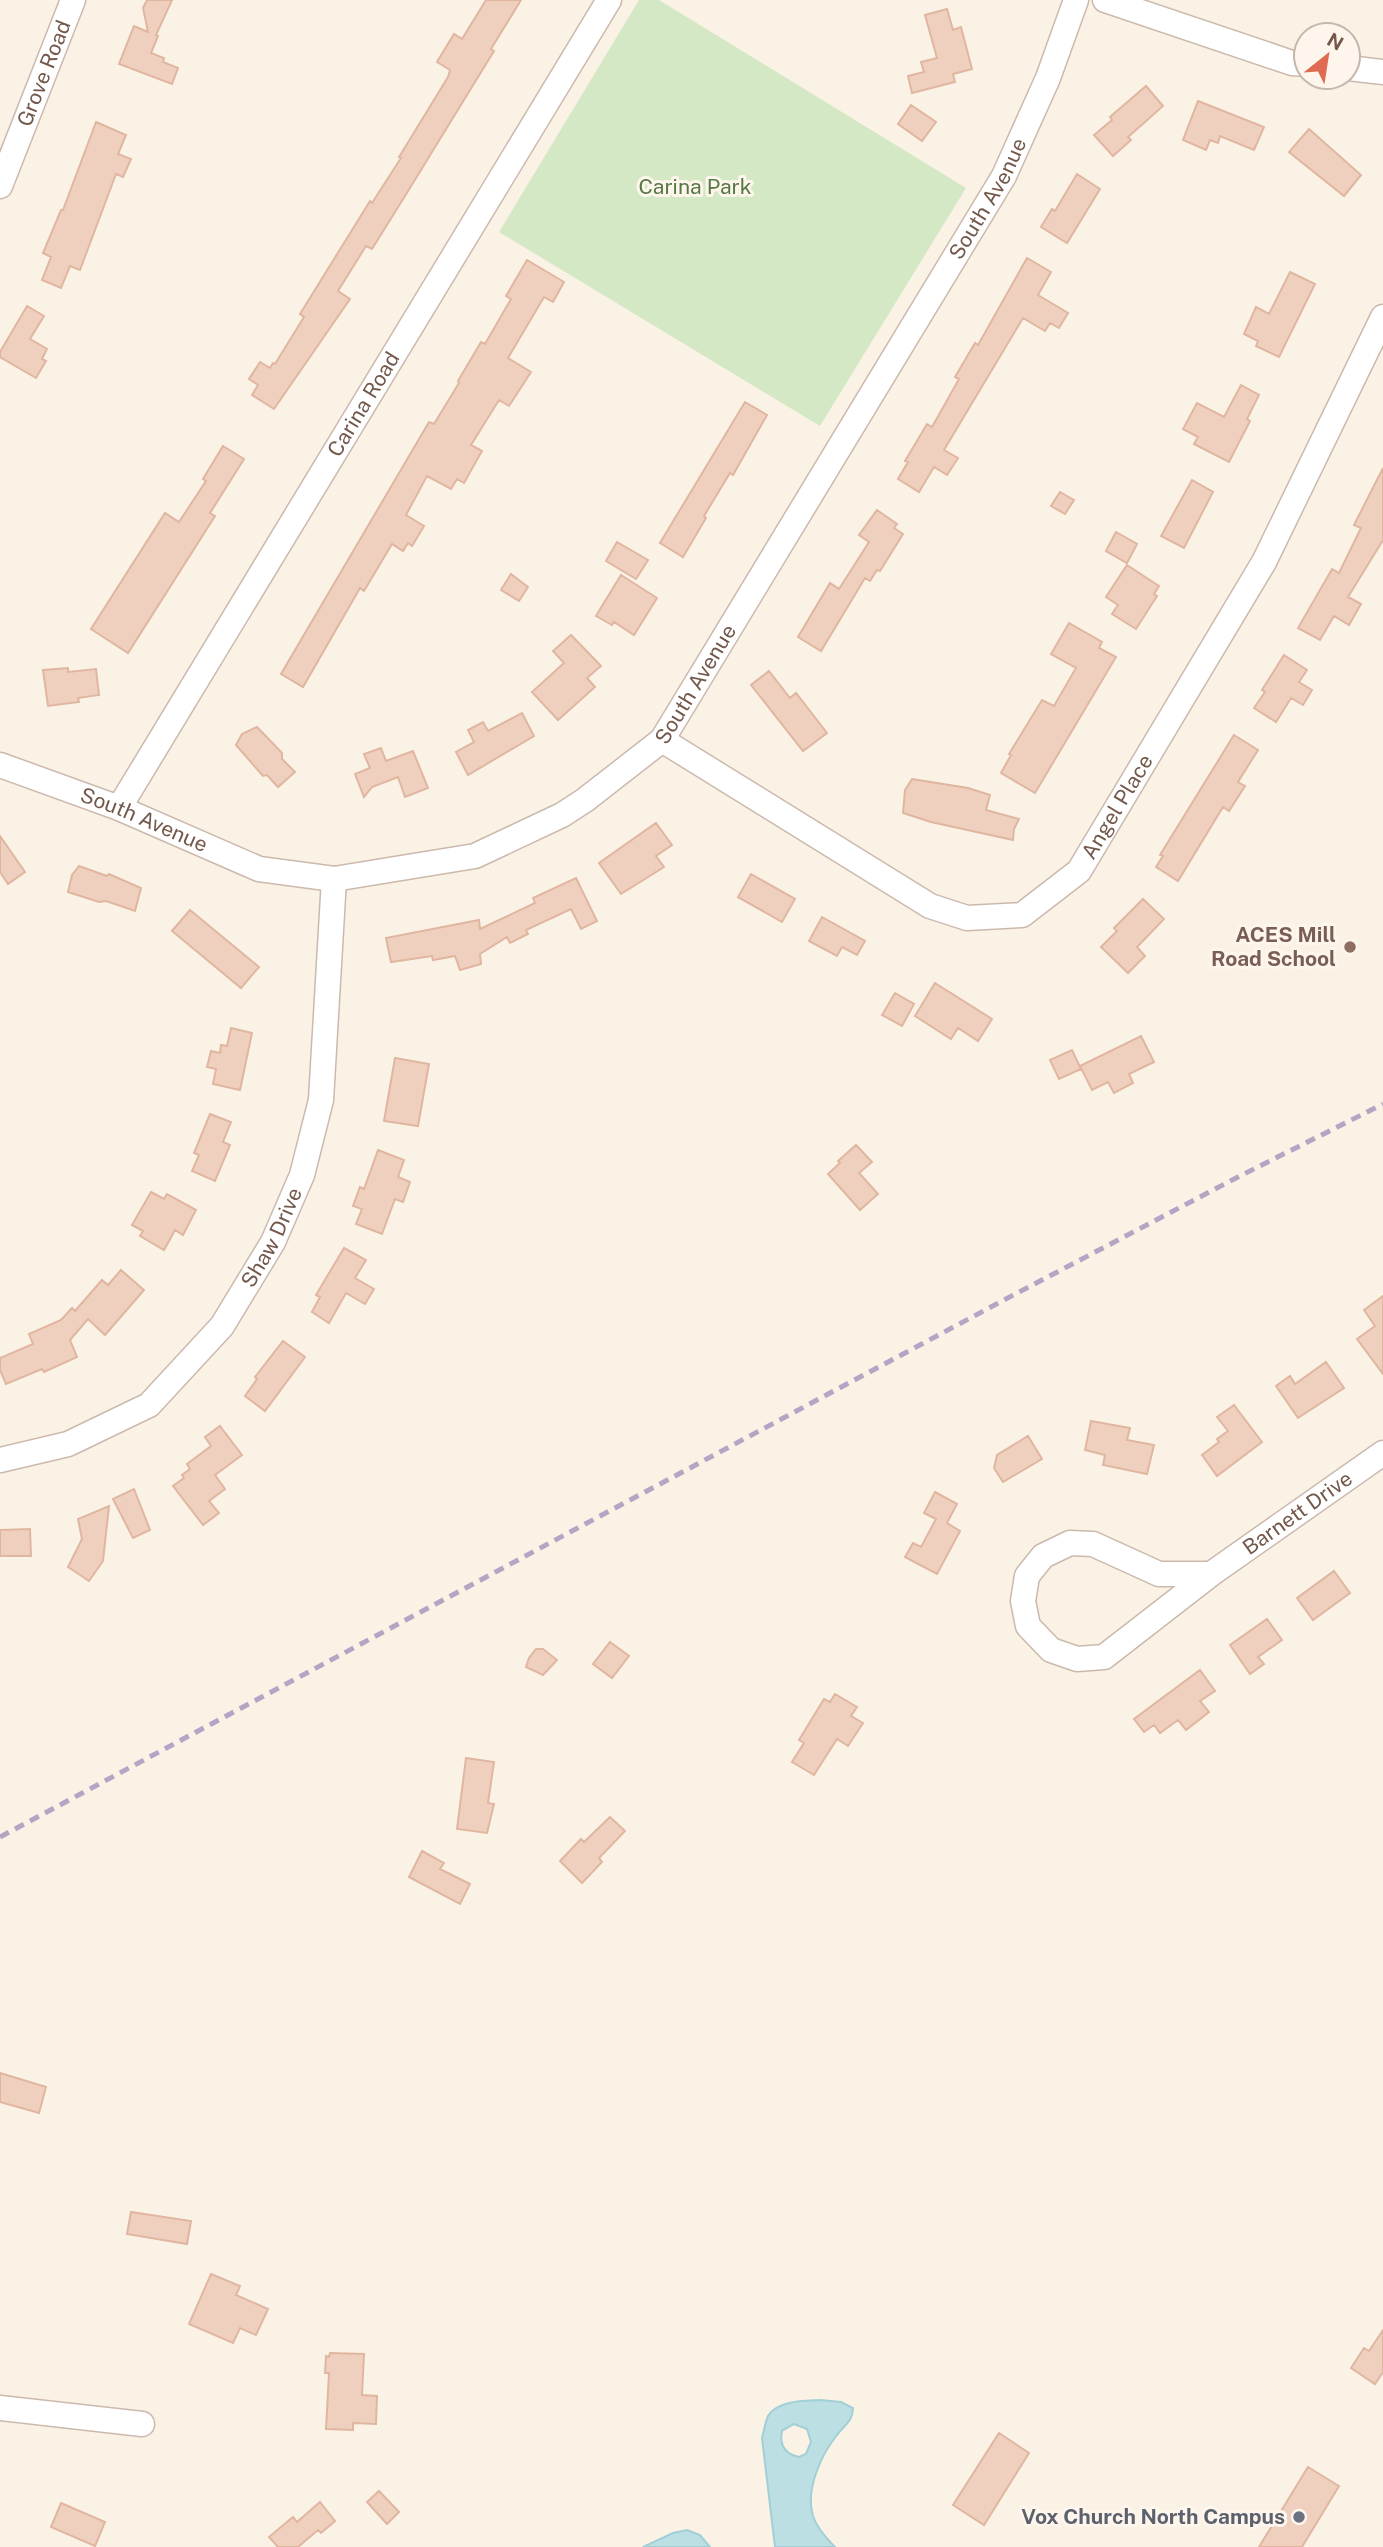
<svg xmlns="http://www.w3.org/2000/svg" width="1383" height="2547" font-family="'Public Sans',sans-serif">
	<style>
		.green { fill: #d5e8c5 }
		.water { fill: #bbdfe3; stroke: #a2cfd5; stroke-width: 2; fill-rule: evenodd }
		.building { fill: #efd0bf; stroke: #e0b6a0; stroke-width: 2 }
		.lines { fill: none; stroke-linecap: round; stroke-linejoin: round }
		.street-casing { stroke: #ccb9ad; stroke-width: 27 }
		.street { stroke: #fff; stroke-width: 24 }
		.rail { stroke: #b4a5c4; stroke-width: 5; stroke-dasharray: 10 7; stroke-linecap: butt }
		.education-dot { fill: #8d6e63; stroke: #fef6ec; stroke-width: 2.5 }
		.worship-dot { fill: #6b7280; stroke: #fef6ec; stroke-width: 2.5 }
		.labels { text-anchor: middle; stroke-width: 6; stroke-linejoin: round; paint-order: stroke }
		.street-label { font-size: 21px; fill: #73584c; stroke: #fef6ec }
		.park-label { font-size: 21px; fill: #567845; stroke: #fef6ec }
		.education-label { font-size: 21px; font-weight: bold; fill: #785e54; stroke: #fef6ec; text-anchor: end }
		.worship-label { font-size: 21px; font-weight: bold; fill: #5b616d; stroke: #fef6ec; text-anchor: end }
	</style>
	<rect width="100%" height="100%" fill="#fbf2e6"/>
	<path class="green" d="M 639,0 L 659,0 L 966,188 L 820,426 L 499,232 Z"/>
	<path class="water" d="M 821,2400 L 841,2402 L 853,2408 C 853,2422 844,2425 837,2435 C 821,2455 805,2490 813,2516 C 817,2528 826,2538 835,2547 L 775,2547 L 762,2438 C 764,2431 765,2423 768,2416 C 777,2400 805,2401 821,2400 ZM 794,2424 L 807,2429 L 811,2442 L 806,2454 L 799,2457 C 785,2454 779,2446 782,2431 Z
		M 687,2530 L 700,2535 L 710,2547 L 643,2547 L 673,2533 Z"/>
	<path class="building" d="M 147,0 L 172,0 L 156,35 L 158,36 L 151,53 L 164,58 L 163,62 L 178,68 L 172,84 L 119,64 L 134,26 L 148,32 L 143,8 Z
		M 486,0 L 521,0 L 491,49 L 494,51 L 405,196 L 372,249 L 366,246 L 338,291 L 350,299 L 274,409 L 252,395 L 258,385 L 249,379 L 260,362 L 270,368 L 273,363 L 275,364 L 304,317 L 300,314 L 370,201 L 372,203 L 401,158 L 399,157 L 448,77 L 450,70 L 437,62 L 454,34 L 462,39 Z
		M 947,9 L 953,30 L 961,27 L 972,69 L 953,74 L 955,82 L 912,93 L 908,76 L 924,72 L 921,62 L 937,58 L 925,15 Z
		M 1146,86 L 1163,106 L 1128,137 L 1131,140 L 1113,156 L 1094,135 L 1112,120 L 1110,117 Z
		M 1198,101 L 1264,127 L 1254,150 L 1220,136 L 1218,143 L 1210,140 L 1206,150 L 1183,140 Z
		M 911,105 L 936,122 L 922,141 L 898,124 Z
		M 96,122 L 126,135 L 118,154 L 131,159 L 123,177 L 116,174 L 80,270 L 70,266 L 61,288 L 42,280 L 51,257 L 43,253 L 61,210 L 63,210 Z
		M 1309,129 L 1361,175 L 1344,196 L 1289,152 Z
		M 1077,174 L 1100,189 L 1067,243 L 1041,227 L 1052,209 L 1055,211 Z
		M 1027,258 L 1051,272 L 1038,295 L 1068,313 L 1059,328 L 1050,323 L 1045,331 L 1023,318 L 944,450 L 958,458 L 947,475 L 934,467 L 919,492 L 898,479 L 908,462 L 905,461 L 927,424 L 932,427 L 959,379 L 955,377 L 975,343 L 978,345 Z
		M 527,260 L 564,282 L 553,302 L 544,297 L 508,358 L 531,372 L 509,406 L 499,400 L 471,445 L 482,451 L 464,483 L 457,479 L 451,489 L 427,476 L 406,515 L 424,526 L 412,546 L 408,543 L 403,551 L 392,544 L 364,591 L 360,588 L 303,687 L 281,674 L 429,422 L 434,424 L 459,383 L 458,381 L 481,342 L 485,344 L 511,299 L 506,296 Z
		M 1290,272 L 1315,284 L 1279,357 L 1256,346 L 1258,341 L 1244,334 L 1256,307 L 1269,314 Z
		M 27,306 L 44,316 L 30,339 L 47,349 L 42,359 L 46,361 L 36,378 L 0,357 L 0,352 Z
		M 1241,385 L 1259,395 L 1247,419 L 1250,421 L 1229,462 L 1194,444 L 1198,437 L 1183,429 L 1197,403 L 1224,417 Z
		M 745,402 L 767,415 L 733,475 L 730,473 L 704,516 L 706,518 L 683,557 L 660,543 Z
		M 223,446 L 244,459 L 210,513 L 215,516 L 128,653 L 91,629 L 165,513 L 179,522 L 206,481 L 203,479 Z
		M 1383,468 L 1383,540 L 1348,597 L 1361,604 L 1349,625 L 1334,616 L 1320,640 L 1298,628 L 1332,569 L 1339,573 L 1361,528 L 1354,525 Z
		M 1192,480 L 1213,492 L 1184,548 L 1161,536 Z
		M 1060,492 L 1074,500 L 1065,514 L 1051,506 Z
		M 877,510 L 897,524 L 894,528 L 903,534 L 880,571 L 877,570 L 870,581 L 865,578 L 821,651 L 798,637 L 830,583 L 839,589 L 869,542 L 859,535 Z
		M 1116,532 L 1137,544 L 1127,563 L 1106,551 Z
		M 617,542 L 648,560 L 636,579 L 606,561 Z
		M 1127,565 L 1159,586 L 1154,594 L 1157,596 L 1136,629 L 1112,614 L 1118,605 L 1106,597 Z
		M 511,574 L 528,587 L 519,601 L 501,590 Z
		M 621,575 L 657,598 L 634,635 L 614,622 L 612,625 L 596,616 Z
		M 1069,623 L 1102,642 L 1099,648 L 1116,657 L 1035,793 L 1001,773 L 1011,755 L 1009,754 L 1042,700 L 1054,706 L 1076,668 L 1051,654 Z
		M 571,635 L 601,666 L 587,678 L 595,687 L 558,720 L 532,692 L 564,663 L 553,651 Z
		M 1284,655 L 1307,670 L 1299,682 L 1312,690 L 1303,705 L 1291,698 L 1276,722 L 1254,708 L 1265,692 L 1262,690 Z
		M 68,668 L 68,672 L 96,669 L 99,695 L 78,698 L 79,702 L 48,706 L 43,670 Z
		M 769,671 L 790,698 L 796,693 L 827,733 L 803,751 L 751,685 Z
		M 522,713 L 534,736 L 468,775 L 456,752 L 474,742 L 468,730 L 483,722 L 488,731 Z
		M 257,727 L 282,753 L 282,759 L 295,772 L 278,787 L 267,775 L 263,776 L 236,745 L 242,734 Z
		M 1234,735 L 1258,750 L 1238,782 L 1245,786 L 1229,811 L 1223,807 L 1178,881 L 1156,867 L 1163,856 L 1160,855 Z
		M 381,748 L 386,761 L 413,751 L 428,788 L 405,797 L 398,777 L 372,787 L 364,797 L 355,774 L 370,768 L 364,754 Z
		M 912,779 L 968,788 L 990,795 L 986,810 L 1019,819 L 1014,829 L 1013,840 L 931,822 L 903,813 L 905,790 Z
		M 656,823 L 672,845 L 656,856 L 664,867 L 621,894 L 599,863 Z
		M 0,836 L 25,872 L 8,884 L 0,872 Z
		M 79,866 L 107,876 L 109,874 L 141,888 L 135,911 L 106,901 L 99,902 L 68,892 L 72,875 Z
		M 751,874 L 795,899 L 782,922 L 738,897 Z
		M 576,878 L 597,921 L 581,929 L 571,909 L 526,930 L 528,934 L 510,943 L 507,937 L 480,954 L 481,964 L 460,970 L 455,956 L 433,960 L 432,956 L 391,962 L 386,938 L 479,920 L 480,929 L 535,903 L 533,898 Z
		M 1143,899 L 1164,919 L 1137,947 L 1145,956 L 1128,973 L 1101,947 L 1117,931 L 1114,928 Z
		M 190,910 L 259,967 L 241,988 L 172,931 Z
		M 822,917 L 865,941 L 857,955 L 842,947 L 837,956 L 809,941 Z
		M 935,983 L 992,1019 L 978,1041 L 958,1028 L 951,1039 L 915,1016 Z
		M 895,993 L 914,1004 L 902,1026 L 882,1015 Z
		M 231,1028 L 252,1033 L 240,1090 L 213,1084 L 216,1069 L 207,1067 L 211,1051 L 220,1053 L 221,1045 L 227,1046 Z
		M 1141,1036 L 1154,1062 L 1129,1074 L 1133,1083 L 1114,1093 L 1108,1082 L 1092,1090 L 1080,1066 Z
		M 1072,1050 L 1081,1069 L 1059,1079 L 1050,1060 Z
		M 395,1058 L 429,1064 L 418,1126 L 384,1121 Z
		M 210,1114 L 231,1122 L 223,1142 L 230,1145 L 215,1181 L 192,1171 L 199,1155 L 194,1153 Z
		M 856,1145 L 872,1162 L 859,1173 L 878,1194 L 860,1210 L 828,1174 L 840,1163 L 838,1161 Z
		M 378,1150 L 404,1160 L 398,1177 L 410,1182 L 403,1202 L 395,1199 L 382,1234 L 356,1224 L 362,1209 L 353,1206 L 360,1187 L 364,1189 Z
		M 151,1192 L 164,1199 L 167,1194 L 196,1210 L 183,1235 L 175,1230 L 164,1250 L 140,1236 L 143,1231 L 132,1225 Z
		M 344,1248 L 366,1260 L 355,1278 L 374,1289 L 365,1304 L 346,1293 L 329,1323 L 312,1312 L 320,1297 L 316,1295 Z
		M 121,1270 L 144,1290 L 105,1335 L 88,1319 L 70,1340 L 77,1357 L 44,1372 L 42,1369 L 6,1384 L 0,1370 L 0,1358 L 33,1344 L 29,1334 L 61,1320 L 72,1308 L 75,1311 L 102,1280 L 108,1285 Z
		M 1383,1296 L 1383,1374 L 1357,1339 L 1375,1326 L 1364,1310 Z
		M 283,1341 L 305,1357 L 265,1411 L 245,1396 L 257,1379 L 255,1377 Z
		M 1326,1362 L 1344,1388 L 1298,1418 L 1276,1386 L 1290,1376 L 1295,1384 Z
		M 1234,1405 L 1262,1442 L 1217,1476 L 1202,1455 L 1219,1442 L 1217,1439 L 1228,1431 L 1217,1417 Z
		M 1091,1421 L 1130,1428 L 1127,1440 L 1154,1445 L 1147,1474 L 1103,1465 L 1105,1455 L 1085,1450 Z
		M 220,1426 L 242,1455 L 215,1475 L 225,1489 L 209,1501 L 219,1513 L 203,1525 L 173,1486 L 184,1478 L 182,1475 L 190,1469 L 187,1464 L 211,1446 L 205,1437 Z
		M 1028,1436 L 1042,1459 L 1003,1482 L 994,1468 L 997,1455 Z
		M 134,1489 L 150,1530 L 133,1538 L 113,1499 Z
		M 935,1492 L 957,1504 L 947,1523 L 960,1531 L 937,1574 L 905,1557 L 913,1543 L 921,1547 L 936,1519 L 924,1513 Z
		M 109,1506 L 103,1561 L 89,1581 L 68,1567 L 82,1539 L 78,1519 Z
		M 30,1529 L 31,1556 L 0,1556 L 0,1530 Z
		M 1334,1571 L 1350,1593 L 1313,1620 L 1297,1598 Z
		M 1267,1619 L 1282,1640 L 1258,1657 L 1264,1664 L 1250,1674 L 1230,1645 Z
		M 610,1642 L 629,1656 L 612,1678 L 593,1664 Z
		M 536,1649 L 543,1649 L 557,1660 L 543,1675 L 526,1667 L 529,1658 Z
		M 1200,1670 L 1215,1691 L 1200,1701 L 1209,1712 L 1186,1730 L 1178,1720 L 1160,1733 L 1154,1725 L 1144,1732 L 1134,1719 Z
		M 835,1694 L 857,1707 L 851,1716 L 863,1723 L 848,1746 L 837,1739 L 814,1775 L 792,1762 L 804,1743 L 799,1740 L 824,1699 L 830,1702 Z
		M 466,1758 L 494,1762 L 488,1803 L 494,1804 L 487,1833 L 457,1829 Z
		M 610,1817 L 625,1831 L 599,1858 L 602,1862 L 582,1883 L 560,1861 L 581,1839 L 584,1842 Z
		M 422,1851 L 444,1863 L 440,1869 L 470,1884 L 460,1904 L 409,1877 Z
		M 0,2073 L 46,2087 L 39,2113 L 0,2102 Z
		M 131,2212 L 191,2221 L 187,2244 L 127,2234 Z
		M 211,2274 L 240,2286 L 236,2295 L 268,2309 L 256,2335 L 240,2328 L 233,2343 L 189,2324 Z
		M 1383,2330 L 1383,2372 L 1375,2384 L 1351,2368 L 1364,2348 L 1369,2351 Z
		M 330,2353 L 364,2354 L 362,2395 L 377,2396 L 376,2424 L 353,2423 L 353,2430 L 326,2429 L 329,2373 L 325,2373 L 326,2356 L 329,2357 Z
		M 999,2433 L 1029,2453 L 984,2525 L 953,2505 Z
		M 1308,2467 L 1339,2486 L 1302,2547 L 1259,2547 Z
		M 379,2491 L 399,2512 L 387,2524 L 367,2502 Z
		M 320,2502 L 335,2521 L 321,2533 L 318,2530 L 298,2547 L 278,2547 L 269,2537 L 293,2517 L 297,2522 Z
		M 61,2503 L 105,2522 L 95,2546 L 51,2527 Z"/>
	<g class="lines">
		<defs>
			<g id="street">
				<path d="M 1105,0 L 1292,63 L 1306,64"/>
				<path d="M 1348,68 L 1383,72"/>
				<path id="s1" d="M 0,186 L 73,0"/>
				<path id="s2" d="M 662,740 L 930,906 L 967,918 L 1022,915 L 1079,871 L 1264,562 L 1383,317"/>
				<path id="s3" d="M 0,765 L 119,808 L 259,869 L 334,879 L 475,856 L 562,815 L 585,800 L 662,740 L 1004,176 L 1048,78 L 1076,0"/>
				<path id="s4" d="M 119,808 L 609,0"/>
				<path id="s5" d="M 0,1460 L 68,1444 L 149,1405 L 222,1326 L 273,1242 L 302,1175 L 321,1100 L 334,879"/>
				<path id="s6" d="M 1211,1574 L 1159,1574 L 1093,1544 L 1070,1543 L 1043,1556 L 1027,1576 L 1023,1601 L 1028,1626 L 1051,1650 L 1077,1659 L 1104,1657 L 1211,1574 L 1383,1453"/>
				<path d="M 0,2408 L 142,2424"/>
			</g>
		</defs>
		<use href="#street" class="street-casing"/>
		<use href="#street" class="street"/>
		<path class="rail" d="M 0,1837 L 1004,1300 L 1236,1178 L 1383,1104"/>
	</g>
	<circle class="education-dot" cx="1350" cy="947" r="7"/>
	<circle class="worship-dot" cx="1299" cy="2517" r="7"/>
	<g class="labels">
		<g class="street-label">
			<text dy="7" stroke="none"><textPath href="#s1" startOffset="121">Grove Road</textPath></text>
			<text dy="7" stroke="none"><textPath href="#s3" startOffset="1351">South Avenue</textPath></text>
			<text dy="7" stroke="none"><textPath href="#s4" startOffset="472">Carina Road</textPath></text>
			<text dy="7" stroke="none"><textPath href="#s3" startOffset="784">South Avenue</textPath></text>
			<text dy="7" stroke="none"><textPath href="#s2" startOffset="556">Angel Place</textPath></text>
			<text dy="7" stroke="none"><textPath href="#s3" startOffset="154">South Avenue</textPath></text>
			<text dy="7" stroke="none"><textPath href="#s5" startOffset="369">Shaw Drive</textPath></text>
			<text dy="7" stroke="none"><textPath href="#s6" startOffset="583">Barnett Drive</textPath></text>
		</g>
		<g class="park-label">
			<text x="695" y="194">Carina Park</text>
		</g>
		<g class="education-label">
			<text x="1336" y="942">ACES Mill<tspan x="1336" dy="24">Road School</tspan></text>
		</g>
		<g class="worship-label">
			<text x="1285" y="2524">Vox Church North Campus</text>
		</g>
	</g>
	<g transform="translate(1327 56) rotate(30)"><circle r="33" fill="#fef6ec" stroke="#c6b7ac" stroke-width="2"/>
	<path d="M0-5L12 26L0 18L-12 26Z" fill="#de6b52"/>
	<text y="-10" font-size="19" font-weight="bold" text-anchor="middle" fill="#73584c">N</text>
	</g>
</svg>
